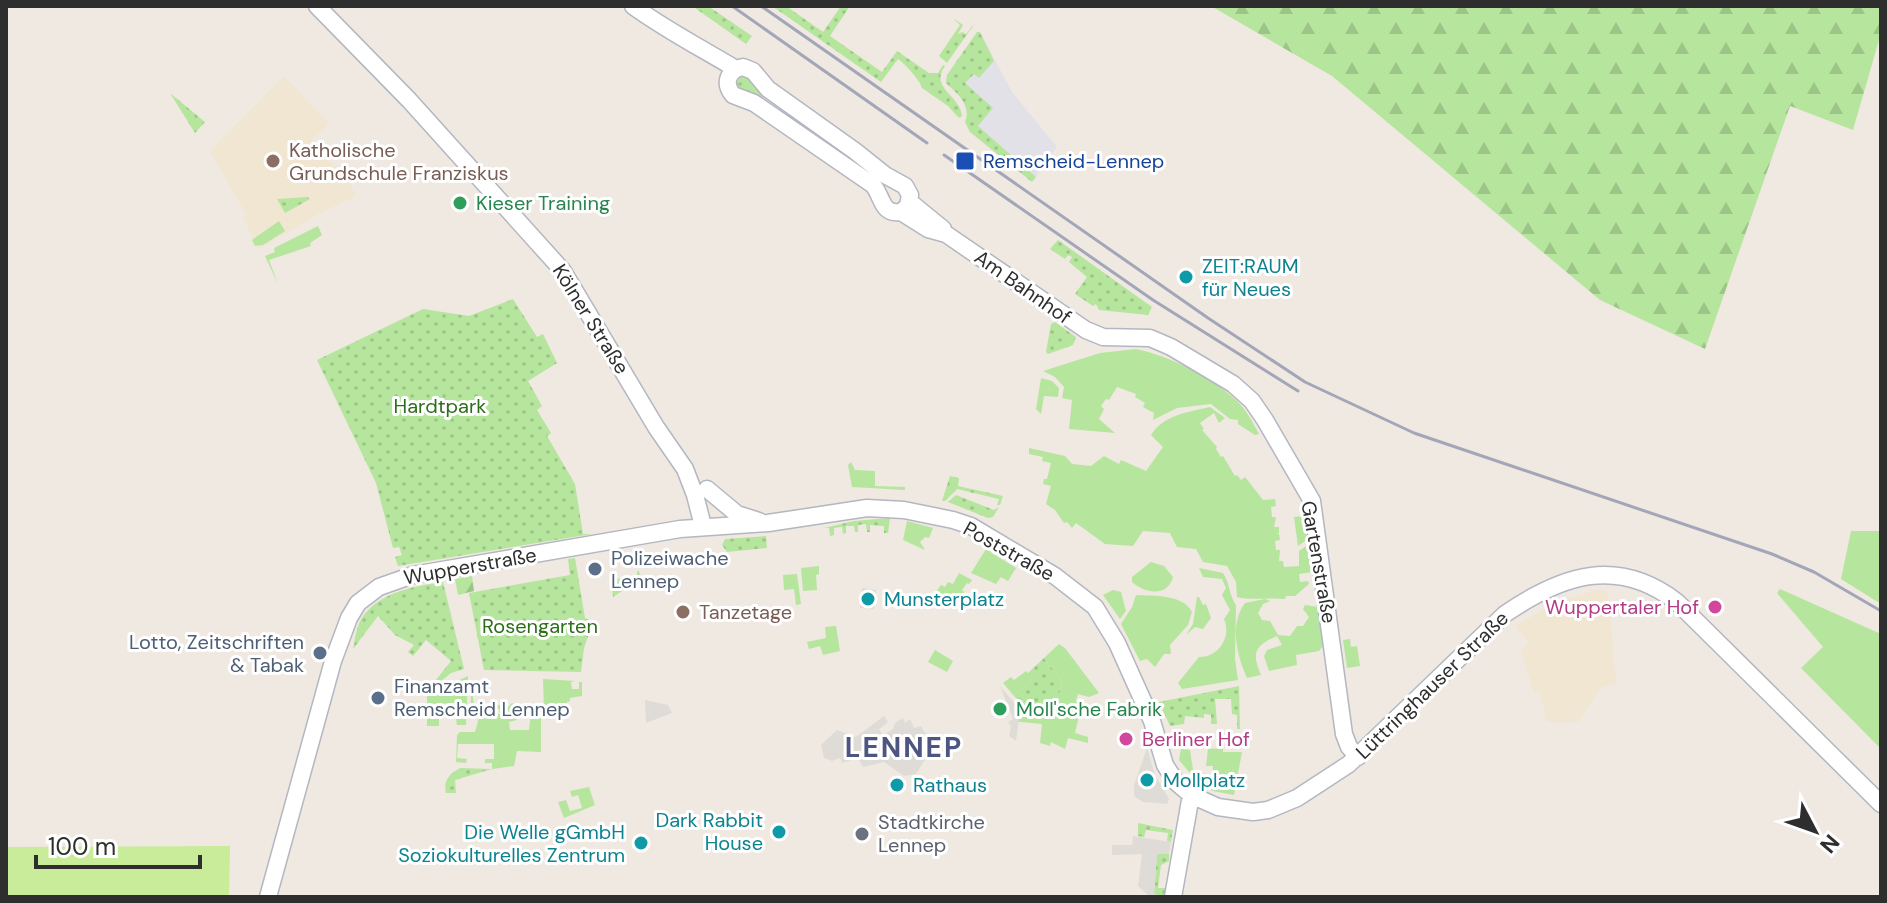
<svg xmlns="http://www.w3.org/2000/svg" width="1887" height="903" font-family="'DM Sans',sans-serif">
	<style>
		.industrial { fill: #e3e1e8 }
		.education { fill: #f0e6d1 }
		.grass { fill: url(#grass-dots) }
		.forest { fill: url(#forest-firs) }
		.garden { fill: #b6e59e }
		.pitch { fill: #c9ec9a }
		.plaza { fill: #dfdcd8 }
		.lines { fill: none; stroke-linecap: round; stroke-linejoin: round }
		.secondary-casing { stroke: #b4b7c1; stroke-width: 19 }
		.secondary { stroke: #fff; stroke-width: 16 }
		.rail { stroke: #a3a6b8; stroke-width: 3 }
		.education-dot { fill: #8d6e63; stroke: #fff; stroke-width: 3 }
		.transit-dot { fill: #1a4fb4; stroke: #fff; stroke-width: 3 }
		.leisure-dot { fill: #2e9e5b; stroke: #fff; stroke-width: 3 }
		.culture-dot { fill: #0f9aa8; stroke: #fff; stroke-width: 3 }
		.service-dot { fill: #5c6f8a; stroke: #fff; stroke-width: 3 }
		.hotel-dot { fill: #d1479c; stroke: #fff; stroke-width: 3 }
		.worship-dot { fill: #6b7280; stroke: #fff; stroke-width: 3 }
		.labels { text-anchor: middle; stroke-width: 6; stroke-linejoin: round; paint-order: stroke }
		.education-label { font-size: 20px; fill: #785e54; stroke: #fff; text-anchor: start }
		.transit-label { font-size: 20px; fill: #164399; stroke: #fff; text-anchor: start }
		.leisure-label { font-size: 20px; fill: #27864d; stroke: #fff; text-anchor: start }
		.culture-label { font-size: 20px; fill: #0d838f; stroke: #fff; text-anchor: start }
		.street-label { font-size: 20px; fill: #2e2e2e; stroke: #fff }
		.park-label { font-size: 20px; fill: #2c6e1b; stroke: #fff }
		.service-label { font-size: 20px; fill: #4e5e75; stroke: #fff; text-anchor: start }
		.hotel-label { font-size: 20px; fill: #b23c85; stroke: #fff; text-anchor: end }
		.worship-label { font-size: 20px; fill: #5b616d; stroke: #fff; text-anchor: start }
		.district-label { font-size: 28px; font-weight: bold; letter-spacing: 2px; fill: #4d5680; stroke: #fff }
	</style>
	<defs>
		<pattern id="grass-dots" width="8" height="8" patternUnits="userSpaceOnUse" patternTransform="scale(2)"><rect width="8" height="8" fill="#b6e59e"/><path d="M2 2h.1M6 6h.1" fill="none" stroke="#9dc588" stroke-width="1.8" stroke-linecap="round"/></pattern>
		<pattern id="forest-firs" width="22" height="20" patternUnits="userSpaceOnUse" patternTransform="scale(2)"><rect width="22" height="20" fill="#b6e59e"/><path d="M5 1l3.5 6h-7zM16 11l3.5 6h-7z" fill="#9dc588"/></pattern>
	</defs>
	<rect width="100%" height="100%" fill="#efe9e1"/>
	<path class="industrial" d="M 977,32 L 980,32 L 1012,92 L 1057,147 L 1032,182 L 970,132 L 965,122 L 968,113 L 962,99 L 946,83 L 947,75 Z"/>
	<path class="education" d="M 284,76 L 329,123 L 311,141 L 341,173 L 344,171 L 356,196 L 320,213 L 259,249 L 243,218 L 246,214 L 210,151 Z
		M 1599,589 L 1608,592 L 1616,683 L 1601,687 L 1578,722 L 1547,722 L 1540,691 L 1534,693 L 1521,651 L 1529,643 L 1515,626 L 1555,603 Z"/>
	<path class="grass" d="M 697,6 L 708,6 L 752,36 L 746,44 L 695,8 Z
		M 772,6 L 786,6 L 823,32 L 841,6 L 850,6 L 830,36 L 882,72 L 897,51 L 929,73 L 938,73 L 943,65 L 945,66 C 929,88 960,95 962,116 L 959,118 L 948,106 L 922,88 C 920,80 905,64 898,59 L 881,82 Z
		M 953,18 L 963,25 L 958,34 L 962,32 L 966,34 L 975,23 L 947,63 L 939,56 L 960,25 Z
		M 977,32 L 980,32 L 994,61 L 979,78 L 974,74 L 965,83 L 993,108 L 978,126 L 1036,177 L 1032,182 L 970,132 L 965,122 C 972,105 957,93 946,83 L 947,75 Z
		M 741,76 L 749,78 L 764,94 L 760,99 L 740,90 L 736,83 Z
		M 170,93 L 205,122 L 195,133 Z
		M 308,197 L 310,199 L 285,213 L 277,199 Z
		M 1058,240 L 1152,307 L 1148,315 L 1099,310 L 1096,304 L 1093,306 L 1075,294 L 1087,277 L 1069,262 L 1072,257 L 1068,255 L 1065,259 L 1050,249 Z
		M 513,299 L 537,337 L 543,334 L 557,363 L 528,381 L 542,406 L 537,410 L 551,433 L 547,436 L 575,484 L 583,534 L 592,534 L 398,566 L 395,557 L 402,555 L 399,547 L 393,548 L 376,483 L 317,360 L 423,309 L 469,316 Z
		M 1055,322 L 1076,337 L 1073,345 L 1048,354 L 1046,352 L 1051,324 Z
		M 950,476 L 959,478 L 958,486 L 1003,496 L 1000,505 L 997,505 L 999,499 L 957,489 L 945,501 L 942,501 Z
		M 956,495 L 994,510 L 999,507 L 993,517 L 988,518 L 948,502 Z
		M 890,518 L 888,533 L 884,533 L 884,526 L 870,525 L 870,532 L 867,532 L 866,524 L 858,525 L 858,532 L 855,532 L 854,526 L 846,526 L 846,533 L 843,534 L 842,527 L 834,528 L 834,535 L 830,536 L 829,528 L 824,528 L 854,521 Z
		M 766,536 L 767,548 L 727,552 L 722,545 L 725,539 Z
		M 575,558 L 585,618 L 593,622 L 584,648 L 581,672 L 484,670 L 469,593 L 570,575 L 568,559 Z
		M 638,570 L 642,578 L 613,597 L 611,580 L 637,575 Z
		M 443,582 L 464,669 L 451,673 L 424,695 L 451,661 L 426,640 L 413,656 L 408,652 L 414,645 L 395,635 L 378,616 L 353,649 C 355,639 356,627 362,618 C 379,592 415,586 443,582 Z
		M 1044,658 L 1062,681 L 1058,701 C 1043,698 1025,707 1021,722 L 1018,722 L 1020,711 L 1026,707 L 1014,696 L 1032,679 L 1028,673 Z
		M 1239,686 L 1240,729 L 1237,729 L 1237,715 L 1232,714 L 1231,699 L 1215,699 L 1217,724 L 1211,724 L 1211,715 L 1204,714 L 1204,718 L 1185,716 L 1184,724 L 1170,726 L 1159,702 Z
		M 460,768 L 492,769 L 455,780 L 456,793 L 446,793 C 443,781 449,774 460,768 Z
		M 1138,823 L 1173,830 L 1171,842 L 1167,841 L 1168,833 L 1146,830 L 1144,837 L 1138,836 Z
		M 1157,853 L 1169,854 L 1169,861 L 1161,865 L 1158,888 L 1166,888 L 1165,897 L 1154,894 Z"/>
	<path class="forest" d="M 1211,6 L 1881,6 L 1881,33 L 1853,130 L 1790,106 L 1705,349 L 1600,300 L 1332,76 Z
		M 472,576 L 474,591 L 458,595 L 455,579 Z"/>
	<path class="garden" d="M 279,221 L 285,231 L 263,245 L 255,246 L 252,240 Z
		M 318,226 L 322,235 L 310,243 L 311,246 L 269,260 L 278,284 L 265,256 L 275,252 L 274,248 Z
		M 1136,349 C 1170,356 1213,378 1238,402 C 1247,411 1253,423 1259,434 L 1255,435 L 1238,424 L 1238,420 L 1230,419 L 1211,404 L 1177,408 L 1153,420 L 1154,413 L 1143,407 L 1145,403 L 1135,397 L 1136,394 L 1117,387 L 1109,400 L 1106,399 L 1101,406 L 1104,409 L 1099,419 L 1115,433 L 1069,429 L 1072,400 L 1062,398 L 1064,387 L 1055,377 L 1043,371 L 1100,353 Z
		M 1041,378 L 1052,381 L 1059,388 L 1058,397 L 1044,396 L 1041,414 L 1036,409 Z
		M 1210,407 L 1225,418 L 1219,423 L 1214,413 L 1200,423 L 1204,429 L 1202,430 L 1217,447 L 1216,449 L 1221,457 L 1223,456 L 1235,476 L 1237,475 L 1241,480 L 1245,477 L 1263,500 L 1275,499 L 1276,506 L 1271,507 L 1272,517 L 1276,517 L 1274,527 L 1279,527 L 1279,533 L 1276,534 L 1279,534 L 1280,540 L 1275,541 L 1276,550 L 1280,550 L 1279,561 L 1283,561 L 1284,567 L 1299,566 L 1299,551 L 1309,544 L 1313,572 L 1299,574 L 1300,582 L 1308,581 L 1309,584 L 1295,596 L 1286,596 L 1285,599 C 1269,597 1252,601 1237,597 L 1236,582 L 1227,566 L 1203,562 L 1196,549 L 1177,547 L 1170,533 L 1143,531 L 1133,546 L 1105,544 L 1076,523 L 1072,528 L 1067,522 L 1064,523 L 1055,510 L 1046,504 L 1051,486 L 1043,484 L 1044,479 L 1047,479 L 1051,463 L 1042,461 L 1043,457 L 1029,454 L 1029,448 L 1065,456 L 1072,464 L 1091,466 L 1104,456 L 1119,464 L 1121,460 L 1146,471 L 1163,447 L 1151,435 C 1163,415 1188,412 1210,407 Z
		M 851,462 L 855,470 L 875,471 L 875,486 L 905,487 L 905,490 L 852,487 L 848,465 Z
		M 1305,516 L 1308,539 L 1298,546 L 1294,517 Z
		M 907,521 L 933,528 L 929,538 L 925,537 L 920,542 L 925,550 L 903,540 Z
		M 1851,531 L 1881,531 L 1881,604 L 1841,579 Z
		M 986,549 L 1016,568 L 1008,581 L 1001,577 L 996,584 L 971,573 Z
		M 1151,562 L 1164,566 L 1173,577 C 1168,597 1145,594 1132,582 L 1132,577 Z
		M 819,566 L 819,574 L 816,575 L 817,590 L 803,591 L 801,568 Z
		M 1199,568 L 1223,573 C 1230,583 1229,596 1236,605 L 1235,659 L 1238,680 L 1182,689 L 1178,683 L 1199,657 C 1218,658 1232,637 1224,619 L 1230,610 L 1222,595 L 1226,588 L 1222,579 L 1203,577 Z
		M 959,573 L 972,580 L 969,584 L 967,583 L 962,590 L 964,592 L 956,600 L 958,602 L 955,607 L 936,592 L 941,585 L 945,587 L 948,582 L 953,584 Z
		M 797,574 L 801,604 L 796,605 L 794,589 L 784,590 L 783,575 Z
		M 1780,589 L 1881,634 L 1881,749 L 1801,668 L 1823,647 L 1777,593 Z
		M 1113,590 L 1121,592 L 1126,611 L 1120,619 L 1103,595 Z
		M 1136,595 C 1154,596 1183,594 1192,612 L 1188,625 L 1170,645 L 1171,654 L 1164,654 L 1155,667 L 1147,659 L 1140,661 L 1121,624 L 1132,607 Z
		M 1197,597 L 1199,597 L 1203,605 L 1206,604 L 1211,618 L 1203,629 L 1195,627 L 1186,635 L 1193,624 Z
		M 1265,599 L 1270,601 L 1263,604 L 1258,613 L 1262,620 L 1270,621 L 1278,635 L 1290,636 L 1297,626 L 1303,626 L 1309,617 L 1303,609 L 1305,605 L 1318,607 L 1323,646 L 1319,651 L 1296,655 L 1297,665 L 1269,671 L 1264,656 L 1267,650 L 1282,645 L 1277,636 C 1255,646 1251,652 1261,675 L 1247,678 C 1237,656 1229,624 1245,603 Z
		M 836,626 L 840,651 L 823,655 L 820,646 L 809,649 L 807,642 L 826,638 L 825,627 Z
		M 1350,639 L 1351,647 L 1357,646 L 1360,666 L 1347,668 L 1343,640 Z
		M 1059,644 L 1065,648 L 1099,693 L 1089,697 L 1078,694 L 1076,701 L 1082,703 L 1075,733 L 1088,737 L 1088,743 L 1068,738 L 1065,749 L 1051,742 L 1050,746 L 1040,743 L 1042,724 L 1021,722 C 1025,706 1043,699 1058,700 L 1062,681 L 1044,658 Z
		M 935,650 L 953,661 L 947,672 L 928,662 Z
		M 1026,671 L 1033,678 L 1014,696 L 1003,683 L 1011,677 L 1014,680 Z
		M 468,676 L 466,725 L 457,725 L 456,719 L 465,719 L 464,703 L 431,704 L 431,719 L 439,719 L 439,726 L 427,726 L 427,695 Z
		M 543,679 L 575,681 L 571,682 L 572,689 L 579,689 L 579,682 L 582,682 L 582,696 L 570,698 L 570,701 L 567,702 L 567,707 L 544,710 Z
		M 471,686 L 474,704 L 501,705 L 500,707 L 508,707 L 512,703 L 518,706 L 517,720 L 509,722 L 510,730 L 529,730 L 531,712 L 541,712 L 541,752 L 517,751 L 514,766 L 492,769 L 492,763 L 485,763 L 485,759 L 494,759 L 494,744 L 458,744 L 457,758 L 467,759 L 466,763 L 456,762 L 457,735 L 460,732 L 475,732 L 480,714 L 500,714 L 499,709 L 471,706 Z
		M 1223,748 L 1223,752 L 1242,752 L 1234,795 L 1213,791 L 1194,779 L 1200,773 L 1212,775 L 1213,766 L 1206,766 L 1208,749 Z
		M 1181,749 L 1190,750 L 1193,770 L 1190,773 L 1179,760 Z
		M 589,787 L 595,805 L 564,818 L 558,802 L 566,800 L 570,811 L 582,808 L 578,795 L 572,797 L 570,791 Z"/>
	<path class="pitch" d="M 230,846 L 229,897 L 6,897 L 6,847 Z"/>
	<path class="plaza" d="M 862,588 L 876,590 L 874,609 L 860,608 Z
		M 1000,686 L 1017,706 L 1021,703 L 1026,707 L 1020,712 L 1016,741 L 1009,736 L 1011,727 L 1008,722 L 1013,719 Z
		M 645,700 L 668,705 L 672,713 L 646,723 Z
		M 884,716 L 888,722 L 879,729 L 883,735 L 893,729 L 895,723 L 903,718 L 905,723 L 910,719 L 914,728 L 921,726 L 938,756 L 924,761 L 916,774 L 904,776 L 884,762 L 863,767 L 858,758 L 842,763 L 840,758 L 832,761 L 824,758 L 821,745 L 837,730 L 856,737 Z
		M 1147,748 L 1155,775 L 1169,799 L 1167,804 L 1143,802 L 1134,796 L 1134,785 Z
		M 1133,836 L 1171,842 L 1169,854 L 1157,854 L 1154,894 L 1157,897 L 1150,897 L 1138,886 L 1142,854 L 1112,855 L 1112,845 L 1132,845 Z"/>
	<g class="lines">
		<defs>
			<path id="secondary" d="M 317,6 L 409,100 L 563,271 L 656,427 L 685,469 L 695,495 L 703,526
				M 633,6 C 666,30 701,48 736,69
				M 743,67 L 753,71 L 768,89 L 855,151 L 885,175 L 905,186 L 910,195 L 908,206 L 901,212 C 881,215 883,197 873,185 L 754,103 L 733,95 C 723,83 728,70 743,67 Z
				M 910,202 L 943,229
				M 901,212 L 928,229 L 946,234 L 1086,330 L 1103,337 L 1150,338 L 1171,347 L 1233,384 L 1252,401 L 1265,420 L 1312,501 L 1344,734 L 1349,747 L 1358,757
				M 707,489 L 737,514 L 759,521
				M 268,897 L 333,661 L 349,618 L 358,603 L 379,587 L 413,575 L 680,529 L 768,523 L 867,508 L 904,510 L 953,520 L 971,526 L 1055,576 L 1095,607 L 1117,643 L 1152,721 L 1165,765 L 1176,782 L 1191,795 L 1218,807 L 1253,812 L 1268,810 L 1297,798 L 1349,764 L 1505,614 C 1562,575 1617,556 1677,602 L 1881,804
				M 1173,897 L 1191,795"/>
		</defs>
		<use href="#secondary" class="secondary-casing"/>
		<use href="#secondary" class="secondary"/>
		<path class="rail" d="M 732,6 L 927,143
			M 761,6 L 1208,318 L 1305,382 L 1414,433 L 1772,554 L 1814,572 L 1881,611
			M 944,155 L 1153,300 L 1298,391"/>
	</g>
	<g class="education-dot">
		<circle cx="273" cy="161" r="8"/>
		<circle cx="683" cy="612" r="8"/>
	</g>
	<rect class="transit-dot" x="955" y="151" width="20" height="20" rx="4"/>
	<g class="leisure-dot">
		<circle cx="460" cy="203" r="8"/>
		<circle cx="1000" cy="709" r="8"/>
	</g>
	<g class="culture-dot">
		<circle cx="1186" cy="277" r="8"/>
		<circle cx="868" cy="599" r="8"/>
		<circle cx="1147" cy="780" r="8"/>
		<circle cx="897" cy="785" r="8"/>
		<circle cx="779" cy="832" r="8"/>
		<circle cx="641" cy="843" r="8"/>
	</g>
	<g class="service-dot">
		<circle cx="595" cy="569" r="8"/>
		<circle cx="320" cy="653" r="8"/>
		<circle cx="378" cy="698" r="8"/>
	</g>
	<g class="hotel-dot">
		<circle cx="1715" cy="607" r="8"/>
		<circle cx="1126" cy="739" r="8"/>
	</g>
	<circle class="worship-dot" cx="862" cy="834" r="8"/>
	<g class="labels">
		<g class="education-label">
			<text x="289" y="157">Katholische<tspan x="289" dy="23">Grundschule Franziskus</tspan></text>
			<text x="699" y="619">Tanzetage</text>
		</g>
		<g class="transit-label">
			<text x="983" y="168">Remscheid-Lennep</text>
		</g>
		<g class="leisure-label">
			<text x="476" y="210">Kieser Training</text>
			<text x="1016" y="716">Moll'sche Fabrik</text>
		</g>
		<g class="culture-label">
			<text x="1202" y="273">ZEIT:RAUM<tspan x="1202" dy="23">für Neues</tspan></text>
			<text x="884" y="606">Munsterplatz</text>
			<text x="1163" y="787">Mollplatz</text>
			<text x="913" y="792">Rathaus</text>
			<text x="763" y="827" text-anchor="end">Dark Rabbit<tspan x="763" dy="23">House</tspan></text>
			<text x="625" y="839" text-anchor="end">Die Welle gGmbH<tspan x="625" dy="23">Soziokulturelles Zentrum</tspan></text>
		</g>
		<g class="street-label">
			<text transform="translate(1023 287) rotate(35)" y="7">Am Bahnhof</text>
			<text transform="translate(591 319) rotate(58)" y="7">Kölner Straße</text>
			<text transform="translate(1009 551) rotate(29)" y="7">Poststraße</text>
			<text transform="translate(1319 562) rotate(80)" y="7">Gartenstraße</text>
			<text transform="translate(470 566) rotate(-10)" y="7">Wupperstraße</text>
			<text transform="translate(1432 685) rotate(-44)" y="7">Lüttringhauser Straße</text>
		</g>
		<g class="park-label">
			<text x="440" y="413">Hardtpark</text>
			<text x="540" y="633">Rosengarten</text>
		</g>
		<g class="service-label">
			<text x="611" y="565">Polizeiwache<tspan x="611" dy="23">Lennep</tspan></text>
			<text x="304" y="649" text-anchor="end">Lotto, Zeitschriften<tspan x="304" dy="23">&amp; Tabak</tspan></text>
			<text x="394" y="693">Finanzamt<tspan x="394" dy="23">Remscheid Lennep</tspan></text>
		</g>
		<g class="hotel-label">
			<text x="1699" y="614">Wuppertaler Hof</text>
			<text x="1142" y="746" text-anchor="start">Berliner Hof</text>
		</g>
		<g class="worship-label">
			<text x="878" y="829">Stadtkirche<tspan x="878" dy="23">Lennep</tspan></text>
		</g>
		<g class="district-label">
			<text x="904" y="757">LENNEP</text>
		</g>
	</g>
	<rect width="1887" height="903" fill="none" stroke="#2e2e2e" stroke-width="16"/>
	<g transform="translate(1815 831) rotate(131)" stroke="#ffffff" stroke-width="6" paint-order="stroke">
	<path d="M0-6L14 30L0 20L-14 30Z" fill="#2e2e2e"/>
	<text y="-12" font-size="22" font-weight="bold" text-anchor="middle" fill="#2e2e2e">N</text>
	</g>
	<path d="M36 855v12h164v-12" fill="none" stroke="#2e2e2e" stroke-width="4"/>
	<text x="48" y="855" font-size="24" fill="#2e2e2e" stroke="#ffffff" stroke-width="6" paint-order="stroke">100 m</text>
</svg>
